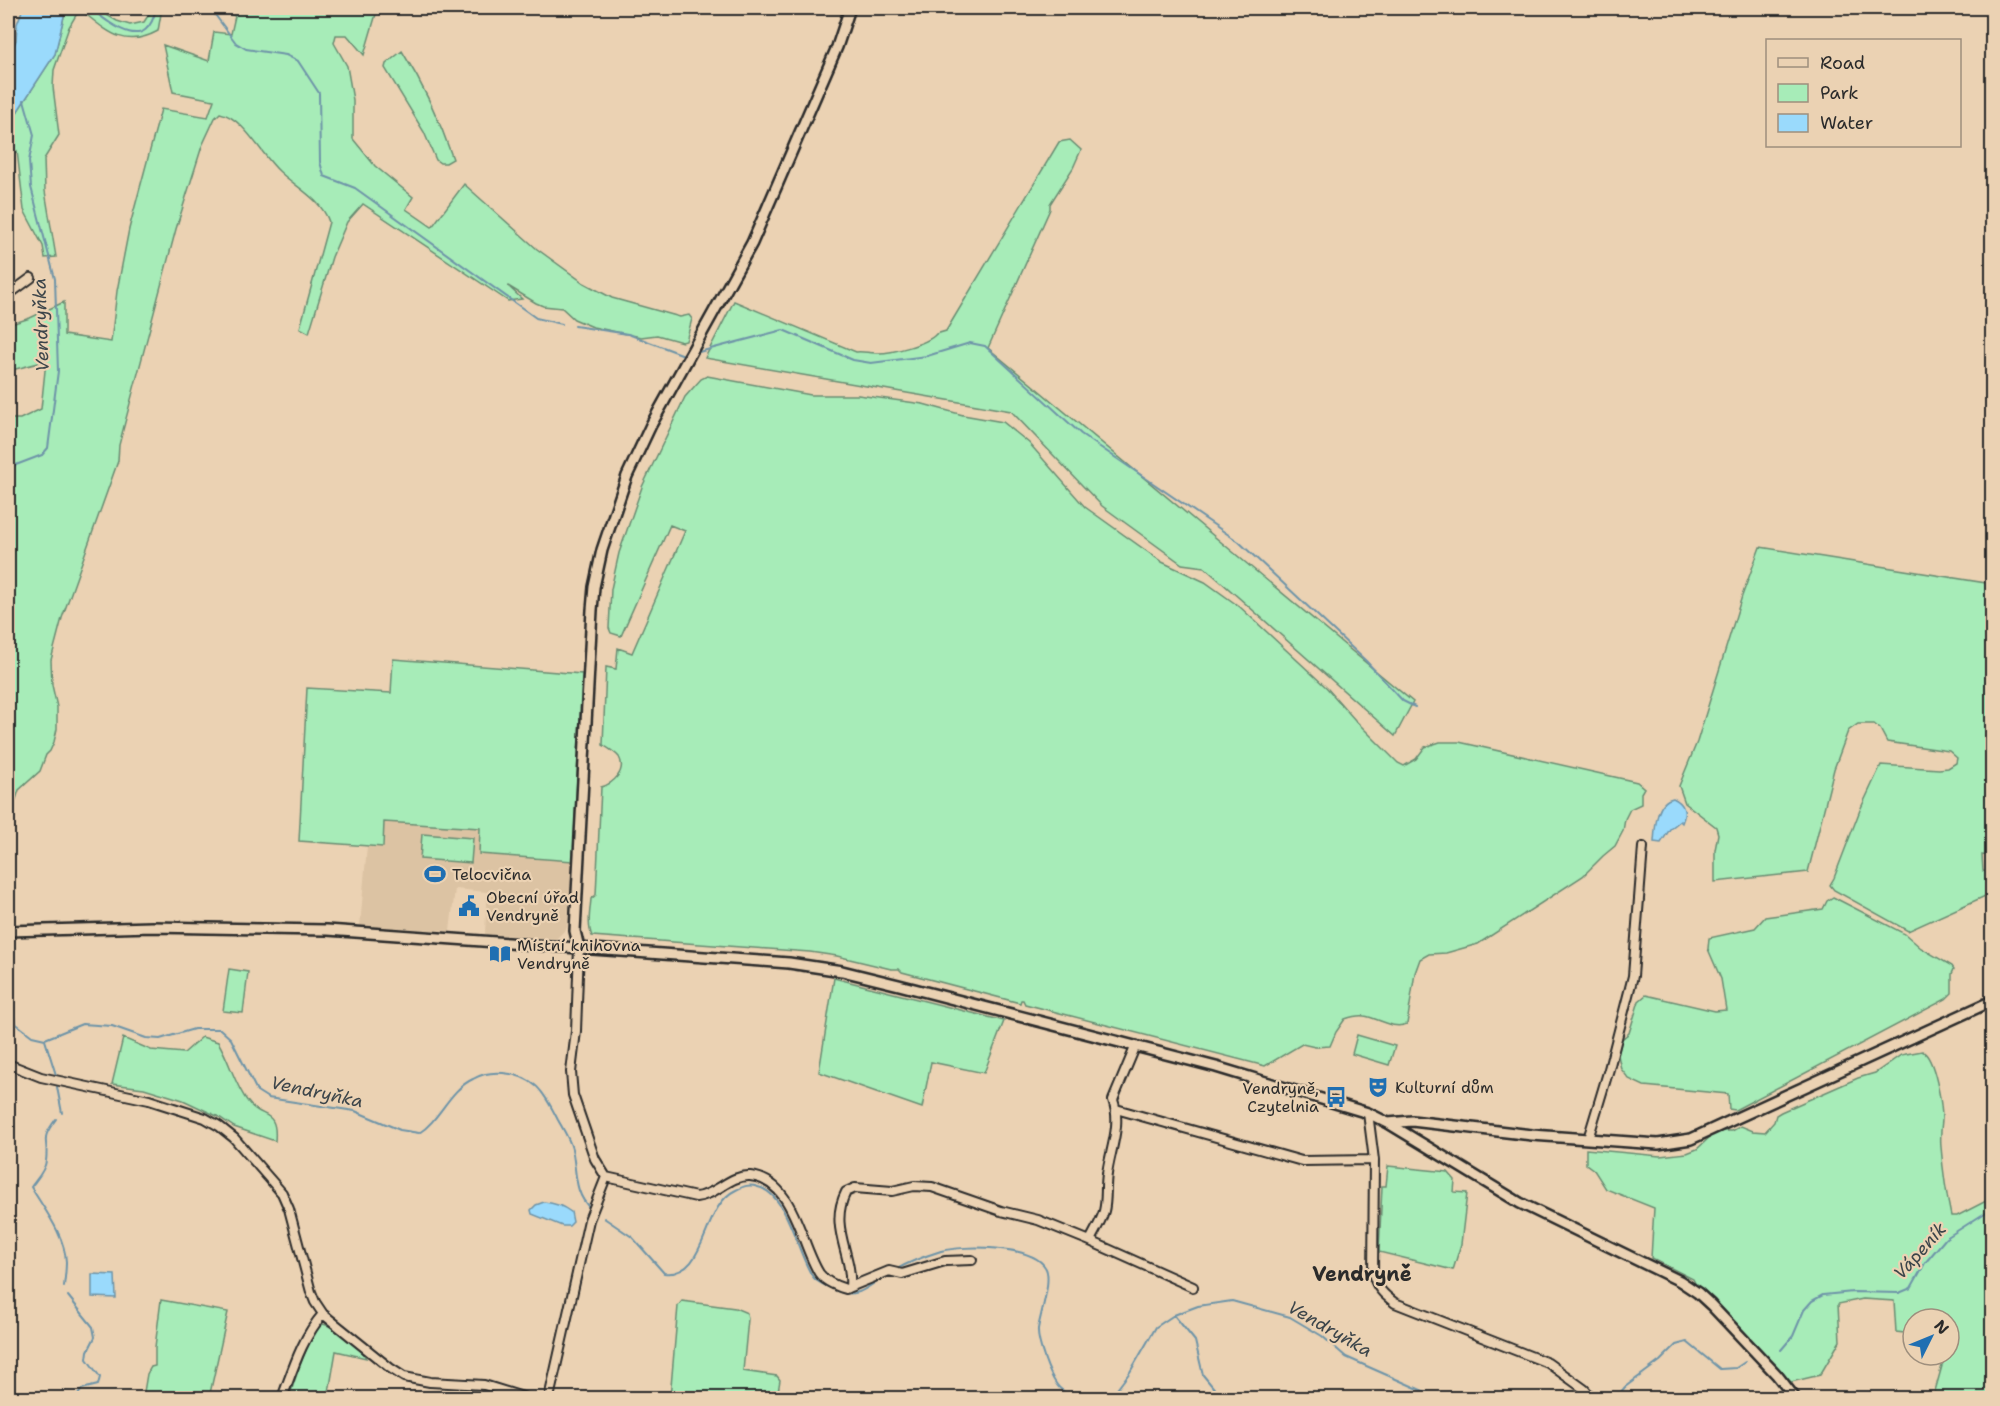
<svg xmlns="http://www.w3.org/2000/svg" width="2000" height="1406" font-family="'Shantell Sans',sans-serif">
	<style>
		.built { fill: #dcc3a3 }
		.green { fill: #a7ecb8; stroke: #698c72; stroke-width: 1.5 }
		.water { fill: #9adafc; stroke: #6e94a8; stroke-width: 1.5 }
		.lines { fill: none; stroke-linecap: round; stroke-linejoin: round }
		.stream { stroke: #6e94a8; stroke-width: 2 }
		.minor-casing { stroke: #2b2b2b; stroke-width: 12 }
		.tertiary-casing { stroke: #2b2b2b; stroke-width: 14 }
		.minor { stroke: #ebd2b3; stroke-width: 8 }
		.tertiary { stroke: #ebd2b3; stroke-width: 9 }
		.labels { text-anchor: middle; stroke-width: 4.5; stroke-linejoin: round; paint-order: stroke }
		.poi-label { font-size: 16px; fill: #2b2b2b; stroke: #ebd2b3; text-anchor: start }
		.water-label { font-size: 18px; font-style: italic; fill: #3c454a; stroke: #ebd2b3 }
		.quarter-label { font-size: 20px; font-weight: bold; fill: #2b2b2b; stroke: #ebd2b3 }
	</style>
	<rect width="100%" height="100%" fill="#ebd2b3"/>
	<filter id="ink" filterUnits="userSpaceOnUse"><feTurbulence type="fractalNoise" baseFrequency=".0167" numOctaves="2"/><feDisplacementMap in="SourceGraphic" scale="12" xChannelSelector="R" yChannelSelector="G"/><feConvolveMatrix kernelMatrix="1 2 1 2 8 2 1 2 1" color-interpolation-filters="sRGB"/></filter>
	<g filter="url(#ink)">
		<path class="built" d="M 384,822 L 481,828 L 479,854 L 573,861 L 567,928 L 556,939 L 485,934 L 487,892 L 455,889 L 450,931 L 360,926 L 367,846 L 383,847 Z"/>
		<path class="green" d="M 66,8 L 95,8 L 117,21 L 130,25 L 144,22 L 153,8 L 162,8 L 158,31 C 125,49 108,32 83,12 L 76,15 L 69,27 L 54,70 L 53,87 L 59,135 L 44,159 L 45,191 L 56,257 L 45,258 L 43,246 L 24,210 L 17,151 L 8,158 L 8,126 L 55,54 Z
			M 215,8 L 368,8 L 376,14 L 364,55 L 347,35 L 336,35 L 334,43 L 347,66 L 353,100 L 353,139 L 375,166 L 413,197 L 406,209 L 432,227 L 464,184 L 537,249 L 584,283 L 612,298 L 680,317 L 689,315 L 692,319 L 686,341 L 682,342 L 657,335 L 641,337 L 593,327 L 574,319 L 562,308 L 543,306 L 536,303 L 508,286 L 522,299 L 508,301 L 363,204 L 347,222 L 332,257 L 309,333 L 300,328 L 329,222 C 322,200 296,187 280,172 C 262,156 244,118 220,113 L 215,118 L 202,146 L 176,229 L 119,445 L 118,461 L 62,618 L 51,660 L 52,685 L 57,707 L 57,729 L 54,742 L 50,751 L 46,755 L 40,771 L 19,790 L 8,824 L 8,419 L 20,419 L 41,409 L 46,361 L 8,371 L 8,325 L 30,318 L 64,302 L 64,335 L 111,342 L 117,291 L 129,229 L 161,109 L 208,117 L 214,100 L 173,92 L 163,45 L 209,61 L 214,32 L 231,34 L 235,16 Z
			M 402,51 C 424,86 440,121 453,159 L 446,163 L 440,163 L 436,160 L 424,132 L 385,68 L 386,64 Z
			M 1070,140 L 1081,150 L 1073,168 L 1050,204 L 1050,209 L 988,348 L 1413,702 L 1395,736 L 1204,567 L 1182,564 L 1102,506 L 1011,411 L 705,358 L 734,301 L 856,352 C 863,351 868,353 876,353 C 889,354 928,344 936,334 L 946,331 L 1059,142 Z
			M 707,376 L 811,395 L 858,395 L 923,404 L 963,415 L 1003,422 L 1029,443 L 1085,507 L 1162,562 L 1205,582 L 1240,607 L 1327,688 L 1355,720 L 1398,763 L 1404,766 L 1416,759 L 1425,747 L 1440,742 L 1459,742 L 1637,782 L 1644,788 L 1641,793 L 1641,804 L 1630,809 L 1625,819 L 1623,831 L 1615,846 L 1603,856 L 1583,876 L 1478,944 L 1446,953 L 1429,954 L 1420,959 L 1415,973 L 1407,1024 C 1392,1030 1379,1018 1364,1016 C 1358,1015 1351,1017 1345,1019 L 1336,1032 L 1330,1046 L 1315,1047 L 1302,1044 L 1265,1066 L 1025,1004 L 1023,1000 L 1021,1000 L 1020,1003 L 902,972 L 899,969 L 891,969 L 837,956 L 810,952 L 592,936 C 587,925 590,911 591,899 L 596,895 L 601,787 C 613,784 627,771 619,757 C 615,752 608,748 603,745 L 606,667 L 616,669 L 618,648 L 632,653 L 685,531 L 670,525 L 621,636 L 611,633 L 609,628 L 611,589 L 619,553 L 642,487 L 685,397 L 701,379 Z
			M 1760,547 L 1992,584 L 1992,856 L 1982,855 L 1983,871 L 1992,872 L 1992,893 L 1908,931 L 1834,890 L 1830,885 L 1834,878 L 1860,810 L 1881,765 L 1939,769 L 1948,768 L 1956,763 L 1957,758 L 1949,751 L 1887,742 L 1880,729 L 1874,724 L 1858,724 L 1848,731 L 1834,769 L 1808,872 L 1715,882 L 1715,850 L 1718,834 L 1716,827 L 1685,803 L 1679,786 L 1697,742 L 1742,596 Z
			M 393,659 L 582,674 L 573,861 L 479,854 L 480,828 L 384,822 L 383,847 L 299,841 L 307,688 L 391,693 Z
			M 422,834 L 473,838 L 471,863 L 420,859 Z
			M 1833,897 L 1905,934 L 1921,948 L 1952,966 L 1954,969 L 1952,974 L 1952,993 L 1946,999 L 1735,1110 L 1729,1109 L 1728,1094 L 1644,1086 L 1629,1079 L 1621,1069 L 1618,1055 L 1622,1039 L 1629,1033 L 1639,1001 L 1646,995 L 1715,1011 L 1726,1010 L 1721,979 L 1708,949 L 1709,938 L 1755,928 L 1765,917 L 1823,909 L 1827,901 Z
			M 229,969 L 248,972 L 243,1013 L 223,1011 Z
			M 834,978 L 1004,1021 L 984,1073 L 931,1062 L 922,1108 L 819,1072 Z
			M 1357,1035 L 1395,1046 L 1389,1065 L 1352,1054 Z
			M 202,1037 L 218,1042 C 230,1061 234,1084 248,1102 C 261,1120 278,1108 275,1141 L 234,1127 L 219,1117 L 183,1100 L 144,1088 L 112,1084 L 123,1038 L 151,1050 L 184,1053 Z
			M 1922,1051 C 1935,1057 1942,1105 1942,1120 C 1941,1129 1940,1138 1941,1147 C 1943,1171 1946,1193 1951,1216 L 1957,1216 L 1992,1198 L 1992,1398 L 1947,1398 L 1936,1395 L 1935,1391 L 1945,1355 L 1949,1355 L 1949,1319 L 1913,1319 L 1913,1334 L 1896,1332 L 1894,1301 L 1863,1299 L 1838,1304 L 1840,1341 L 1820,1375 L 1791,1382 L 1740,1328 L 1697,1287 L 1693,1279 L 1651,1258 L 1654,1208 L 1606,1189 L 1594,1170 L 1586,1164 L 1586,1149 L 1660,1156 L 1687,1153 L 1697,1149 L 1712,1135 L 1720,1131 L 1732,1131 L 1741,1126 L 1753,1131 L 1765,1132 L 1774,1122 L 1776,1115 L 1781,1112 L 1858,1078 L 1875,1073 L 1901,1055 Z
			M 1388,1166 L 1448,1172 L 1455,1180 L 1454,1192 L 1467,1193 L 1461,1244 L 1453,1270 L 1379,1252 L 1382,1186 L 1386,1186 Z
			M 161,1300 L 228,1312 L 209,1398 L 143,1398 L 147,1374 L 151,1367 L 155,1366 L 155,1347 Z
			M 682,1301 L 735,1308 L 747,1313 L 748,1319 L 743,1371 L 777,1376 L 780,1380 L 777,1398 L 670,1398 L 678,1306 Z
			M 323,1324 C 335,1326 361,1347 366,1358 L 336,1351 L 328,1398 L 289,1398 C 294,1382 309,1332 323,1324 Z"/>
		<path class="water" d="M 23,8 L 66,8 L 55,54 L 8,126 L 8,60 L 16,40 L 17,24 Z
			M 1673,798 C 1684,803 1687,812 1682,823 L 1680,821 L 1670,829 L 1661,843 L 1654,842 C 1655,828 1656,801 1673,798 Z
			M 544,1202 C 555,1203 563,1206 571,1212 L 573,1222 L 569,1226 L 562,1226 L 532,1214 L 531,1210 L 536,1205 Z
			M 92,1274 L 115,1275 L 116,1298 L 92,1297 Z"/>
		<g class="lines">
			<path class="stream" d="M 90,8 C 113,26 147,54 156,8
				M 210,8 L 236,43 L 246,49 L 286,55 L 298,61 L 319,93 L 320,162 L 324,176 L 355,188 L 536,318 L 562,324
				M 575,326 L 628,334 L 684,355
				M 695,353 L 783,330 L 853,360 L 871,363 L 927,356 L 970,343 L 985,346 L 1081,434 L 1239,542 L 1366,661 L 1403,701 L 1415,707
				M 8,468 L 42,455 L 48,448 L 58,371 L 55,279 L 31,187 L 29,161 L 34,135 L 24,100
				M 8,980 L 15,1023 L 32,1036 L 45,1039 L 82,1024 L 112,1026 L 146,1038 L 160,1039 L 194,1029 L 220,1029 L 231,1039 L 257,1091 L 268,1098 L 355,1111 L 400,1130 L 419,1133 C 440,1120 449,1090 473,1079 C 483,1073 492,1072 503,1073 C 536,1076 544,1093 558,1120 C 563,1129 570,1140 572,1149 C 577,1170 573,1193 591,1209
				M 45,1040 L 56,1075
				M 57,1087 L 62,1113
				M 56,1119 C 39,1142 49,1137 46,1161 C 45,1171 36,1180 31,1187 C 44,1209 65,1235 66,1262 C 66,1270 65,1278 64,1286
				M 604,1218 L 632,1237 L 664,1273 C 708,1278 701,1206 736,1190 C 744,1186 749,1184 758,1187 C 788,1194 797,1254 813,1277 C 817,1283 827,1286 833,1289 C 841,1294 849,1295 859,1292 C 867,1289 875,1282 882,1278
				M 895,1270 C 909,1262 925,1256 941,1251 C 964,1245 1031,1245 1045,1267 C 1053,1278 1040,1315 1038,1329 C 1037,1342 1049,1374 1057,1385 C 1061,1391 1069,1395 1075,1398
				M 68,1296 L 93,1327 L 95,1337 L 88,1351 L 87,1359 L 100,1377 L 98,1385 L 82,1389 L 76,1398
				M 1174,1315 L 1195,1341 L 1203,1375 L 1222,1398
				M 1781,1350 L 1793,1336 L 1804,1310 L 1812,1301 L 1823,1295 L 1853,1292 L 1899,1293 L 1911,1288 L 1925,1263 L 1946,1238 L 1985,1213 L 1992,1205
				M 1100,1398 L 1115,1392 L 1130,1372 L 1156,1327 L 1174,1315 L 1198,1306 L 1232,1301 L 1290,1317 L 1322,1336 L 1346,1357 L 1439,1398
				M 1616,1398 L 1625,1387 L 1660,1361 L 1676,1345 L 1687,1342 L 1720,1369 L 1736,1368 L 1745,1362"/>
			<defs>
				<path id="minor" d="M 8,295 L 31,278
					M 8,1064 L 41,1077 L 149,1100 L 205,1118 L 219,1126 L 234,1138 L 282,1193 L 289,1209 L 311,1292 L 315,1302 L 323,1314 L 390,1368 L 404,1377 L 430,1382 L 484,1385 L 526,1398
					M 1116,1109 L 1302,1161 L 1374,1160
					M 1368,1113 L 1374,1160 L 1373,1274 C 1377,1288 1383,1294 1395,1303 L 1548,1363 L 1584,1389 L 1592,1398
					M 1588,1139 L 1609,1069 L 1633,976 L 1643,847
					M 606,1177 L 696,1197 C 717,1195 729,1175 750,1176 C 794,1180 800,1243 819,1273 C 825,1282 836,1286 846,1289 L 850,1287 C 853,1254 828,1227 846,1192 L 855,1188 L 892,1191 L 914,1186 L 932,1187 L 1001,1211 L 1038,1220 L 1090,1241 C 1094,1232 1101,1222 1104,1211 C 1107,1199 1105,1187 1107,1174 C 1110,1150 1122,1125 1113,1100 L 1136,1045
					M 1090,1241 L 1193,1287
					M 850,1287 L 889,1271 L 902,1274 L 945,1261 L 972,1260
					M 282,1398 C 293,1369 302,1338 323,1314
					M 549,1398 L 589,1220 L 606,1177 L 595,1159 L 573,1095 L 571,1072 L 576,1031 L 579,948"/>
				<path id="tertiary" d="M 8,931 L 152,927 L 327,930 L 789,963 L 842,971 L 899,985 L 1216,1067 L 1368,1113 L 1388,1123 L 1520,1203 L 1680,1281 L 1698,1293 L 1711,1305 L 1777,1375 L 1795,1398
					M 579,948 L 575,931 L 592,610 L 594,587 L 602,550 L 627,476 L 651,425 L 752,243 L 837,47 L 850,8
					M 1388,1123 L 1412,1121 L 1532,1135 L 1658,1144 L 1691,1139 L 1992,1001"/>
			</defs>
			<use href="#minor" class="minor-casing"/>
			<use href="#tertiary" class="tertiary-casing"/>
			<use href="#minor" class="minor"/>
			<use href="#tertiary" class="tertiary"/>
		</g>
	</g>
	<defs>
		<symbol id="stadium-bare" viewBox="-9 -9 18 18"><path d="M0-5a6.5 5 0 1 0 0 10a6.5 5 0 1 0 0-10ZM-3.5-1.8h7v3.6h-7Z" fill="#1f6fb2" stroke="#ebd2b3" stroke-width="2.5" paint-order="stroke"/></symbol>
		<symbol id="civic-bare" viewBox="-9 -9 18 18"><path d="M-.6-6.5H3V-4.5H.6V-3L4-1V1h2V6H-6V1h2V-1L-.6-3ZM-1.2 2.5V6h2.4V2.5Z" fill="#1f6fb2" stroke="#ebd2b3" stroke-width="2.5" paint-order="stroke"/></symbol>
		<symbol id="library-bare" viewBox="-9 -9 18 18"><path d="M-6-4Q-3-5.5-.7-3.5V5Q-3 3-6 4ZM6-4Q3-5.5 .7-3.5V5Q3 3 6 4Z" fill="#1f6fb2" stroke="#ebd2b3" stroke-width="2.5" paint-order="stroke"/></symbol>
		<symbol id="theatre-bare" viewBox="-9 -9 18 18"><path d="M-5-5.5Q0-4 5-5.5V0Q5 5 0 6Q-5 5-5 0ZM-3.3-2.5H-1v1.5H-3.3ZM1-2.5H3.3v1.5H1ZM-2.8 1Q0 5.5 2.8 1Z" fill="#1f6fb2" stroke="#ebd2b3" stroke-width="2.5" paint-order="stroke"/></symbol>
		<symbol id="bus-bare" viewBox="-9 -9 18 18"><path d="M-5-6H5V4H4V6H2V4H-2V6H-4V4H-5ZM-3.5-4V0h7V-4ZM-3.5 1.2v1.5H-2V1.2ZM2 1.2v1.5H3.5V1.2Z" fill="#1f6fb2" stroke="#ebd2b3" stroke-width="2.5" paint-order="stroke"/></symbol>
	</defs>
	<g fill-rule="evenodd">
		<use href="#stadium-bare" x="420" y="859" width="30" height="30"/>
		<use href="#civic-bare" x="454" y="891" width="30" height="30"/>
		<use href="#library-bare" x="485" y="939" width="30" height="30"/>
		<use href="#theatre-bare" x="1363" y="1072" width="30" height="30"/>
		<use href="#bus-bare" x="1321" y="1082" width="30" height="30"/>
	</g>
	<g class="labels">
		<g class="poi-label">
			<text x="452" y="880">Telocvična</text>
			<text x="486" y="903">Obecní úřad<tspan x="486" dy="18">Vendryně</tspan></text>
			<text x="517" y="951">Místní knihovna<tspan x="517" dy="18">Vendryně</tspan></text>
			<text x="1395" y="1093">Kulturní dům</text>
			<text x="1319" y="1094" text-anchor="end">Vendryně,<tspan x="1319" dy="18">Czytelnia</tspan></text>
		</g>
		<g class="water-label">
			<text transform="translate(41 325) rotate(-92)" y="6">Vendryňka</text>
			<text transform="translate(317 1092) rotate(12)" y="6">Vendryňka</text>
			<text transform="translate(1920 1251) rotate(-48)" y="6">Vápeník</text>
			<text transform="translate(1330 1329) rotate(30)" y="6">Vendryňka</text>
		</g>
		<g class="quarter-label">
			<text x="1362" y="1281">Vendryně</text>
		</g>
	</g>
	<rect width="2000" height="1406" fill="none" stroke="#ebd2b3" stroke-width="30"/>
	<rect x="15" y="15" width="1970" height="1376" fill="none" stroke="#2b2b2b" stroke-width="2" filter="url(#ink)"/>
	<rect x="1766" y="39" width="195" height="108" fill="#ebd2b3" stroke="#9e8f7d" stroke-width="1.5"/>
	<rect x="1778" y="58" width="30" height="9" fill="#ebd2b3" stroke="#9e8f7d" stroke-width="1.5"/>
	<text x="1820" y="69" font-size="18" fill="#2b2b2b">Road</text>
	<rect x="1778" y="84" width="30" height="18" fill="#a7ecb8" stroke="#9e8f7d" stroke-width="1.5"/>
	<text x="1820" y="99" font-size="18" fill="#2b2b2b">Park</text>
	<rect x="1778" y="114" width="30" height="18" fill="#9adafc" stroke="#9e8f7d" stroke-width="1.5"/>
	<text x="1820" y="129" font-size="18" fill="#2b2b2b">Water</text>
	<g transform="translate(1931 1337) rotate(47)"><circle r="28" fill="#ebd2b3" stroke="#9e8f7d" stroke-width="1.5"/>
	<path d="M0-4.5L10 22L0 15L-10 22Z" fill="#1f6fb2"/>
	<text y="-9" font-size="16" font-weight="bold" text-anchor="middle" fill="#2b2b2b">N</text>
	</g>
</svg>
